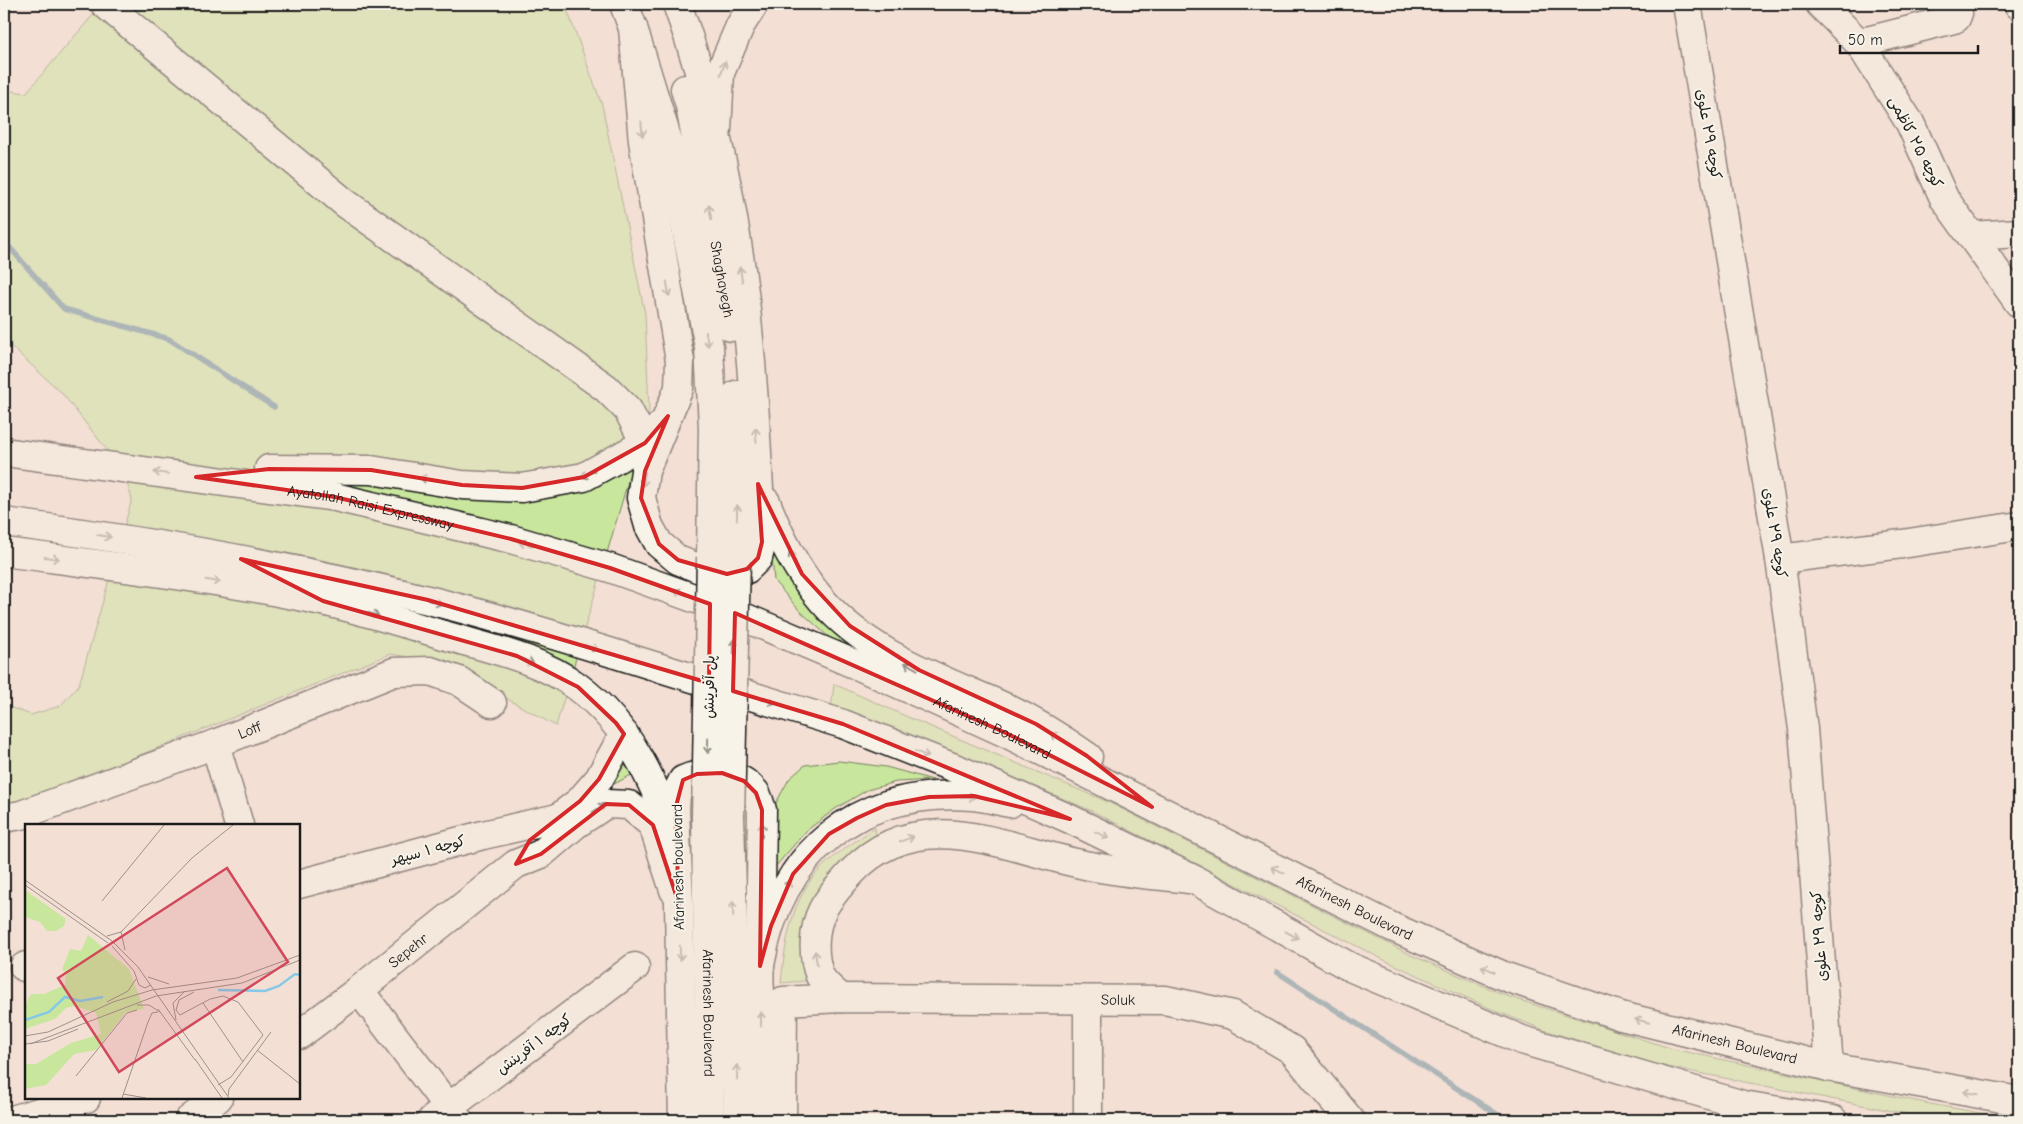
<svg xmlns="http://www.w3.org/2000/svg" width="2023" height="1124" font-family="'Comic Neue','Playpen Sans Arabic',sans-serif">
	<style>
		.green { fill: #c9e69d; stroke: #72815c }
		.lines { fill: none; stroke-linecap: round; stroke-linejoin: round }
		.stream { stroke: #5b8495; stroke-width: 5.5 }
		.minor-casing { stroke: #1c1c1c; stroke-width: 31 }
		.major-casing { stroke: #1c1c1c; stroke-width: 31 }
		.highway-casing { stroke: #1c1c1c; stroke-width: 31 }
		.minor { stroke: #f7f3e8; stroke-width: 28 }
		.major { stroke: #f7f3e8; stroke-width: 28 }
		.highway { stroke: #f7f3e8; stroke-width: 28 }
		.major-bridge-casing { stroke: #1c1c1c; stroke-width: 31; stroke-linecap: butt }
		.major-bridge { stroke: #f7f3e8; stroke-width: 28 }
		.oneway { stroke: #94928c }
		.marked { fill: none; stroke: #d62828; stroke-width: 4; stroke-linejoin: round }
		.labels { text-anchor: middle; stroke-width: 4; stroke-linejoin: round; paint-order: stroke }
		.street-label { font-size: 15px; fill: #1c1c1c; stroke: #f7f3e8 }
		.inset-river { fill: none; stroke: #85c9e6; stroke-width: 2.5 }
		.inset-road { fill: none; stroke: #9d918a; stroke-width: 1 }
		.view { fill: #d1495b; fill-opacity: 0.15; stroke: #d1495b; stroke-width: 2.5 }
		.inset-edge { fill: none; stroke: #1c1c1c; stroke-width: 2.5 }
	</style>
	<rect width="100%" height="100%" fill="#f3dfd4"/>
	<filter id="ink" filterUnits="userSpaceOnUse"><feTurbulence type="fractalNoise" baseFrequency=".02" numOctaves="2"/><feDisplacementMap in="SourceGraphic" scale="10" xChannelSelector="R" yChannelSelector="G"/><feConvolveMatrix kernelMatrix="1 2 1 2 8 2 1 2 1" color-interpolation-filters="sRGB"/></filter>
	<g filter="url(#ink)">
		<path class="green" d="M 92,4 L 565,4 L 602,105 L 645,314 L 649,410 L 556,726 L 441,662 L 390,654 L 21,803 L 4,805 L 4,705 L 31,715 L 60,706 L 79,685 L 132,499 L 123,470 L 61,392 L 4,340 L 4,90 L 26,93 L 93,15 Z
			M 771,543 L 789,575 L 1020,722 L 843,650 L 799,610 L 774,581 Z
			M 834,684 L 910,718 L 1108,802 L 1411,955 L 1510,997 L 1673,1049 L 1925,1103 L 2019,1120 L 1938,1120 L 1663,1066 L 1544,1030 L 1496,1011 L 1382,959 L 1092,811 L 1000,772 L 927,746 L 822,733 L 831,709 Z
			M 632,747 L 635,773 L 599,792 Z
			M 839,761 L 886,767 L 933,780 L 896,782 L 867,790 L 835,809 L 806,831 L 775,867 L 770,814 L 789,779 L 805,765 Z
			M 875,828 L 876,835 L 824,885 L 808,927 L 805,981 L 781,983 C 785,944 791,899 820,869 C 836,853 856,841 875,828 Z"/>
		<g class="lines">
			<path class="stream" d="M 4,241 L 64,309 L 169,339 L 274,407
				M 1277,972 L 1506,1120"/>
			<defs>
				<g id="minor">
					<path d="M 105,4 L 345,203 L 606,388 L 628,410 L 645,443"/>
					<path d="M 1687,4 L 1780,559 L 1803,729 L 1829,1067"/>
					<path d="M 1820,4 L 1859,43 L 1910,123 L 1944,198 L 2019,303"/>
					<path d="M 2019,4 L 2019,5"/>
					<path d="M 1859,43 L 1954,19 L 1956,18 L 1958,13 L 1955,4"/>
					<path d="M 717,130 L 720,73 L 740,26 L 754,4"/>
					<path d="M 1972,236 L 2019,233"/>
					<path d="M 1780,559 L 1902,544 L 2019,526"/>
					<path d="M 215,744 L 239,825"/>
					<path id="s1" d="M 4,818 L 21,815 L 215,744 L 394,672 L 430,671 L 459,681 L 492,703"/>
					<path d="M 557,819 L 580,801 L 599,779 L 624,734"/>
					<path d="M 299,884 L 483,835 L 558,818"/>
					<path d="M 24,967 L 26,966"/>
					<path d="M 359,990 L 458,1120"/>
					<path d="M 841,998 C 834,992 824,984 820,976 C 812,956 813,928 823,909 C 830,896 841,884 851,873 C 919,799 1010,851 1090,866 C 1123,873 1156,875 1189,879"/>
					<path id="s2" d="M 299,1035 L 359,990 L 516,864 L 541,854 L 576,824 L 606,804 L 629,805 L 653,825 L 674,890"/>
					<path d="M 12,1120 L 86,1098"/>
					<path d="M 189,1120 L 218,1098"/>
					<path d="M 432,1120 L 635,967"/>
					<path id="s3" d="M 782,1120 L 783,1001 L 841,998 L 1165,1000 L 1233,1015 L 1292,1050 L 1350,1120"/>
					<path d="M 1088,1120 L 1088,1000"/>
				</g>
				<g id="major">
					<path d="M 624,4 L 633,28 L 671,151 L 709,347 L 713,427 L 711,557"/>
					<path d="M 633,28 L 643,141 L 680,361 L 679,388 L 645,471 L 641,498 L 649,526 L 659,544 L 678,560 L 700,569 L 727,574 L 747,569 L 758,558 L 762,542 C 757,459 754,375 744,292 C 732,196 710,95 677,4"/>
					<path id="s4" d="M 685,89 L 690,106 L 731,327"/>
					<path d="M 736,395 L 738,471 L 736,561"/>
					<path d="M 269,469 L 371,470 L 462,485 L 522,488 L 584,477 L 645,443 L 661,425"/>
					<path d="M 766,502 C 781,541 801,579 830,609 C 875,656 941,679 1000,705 C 1030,719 1061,738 1088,757"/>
					<path d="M 4,552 C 110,566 217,578 322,601 C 364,610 406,624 447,636 C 491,649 541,659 578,687 C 630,726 656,785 676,845"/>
					<path id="s5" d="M 727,610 L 859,666 L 1006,733 L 1392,927 L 1506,977 L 1621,1016 L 1829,1067 L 2019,1101"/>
					<path d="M 722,687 L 843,724 L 962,771 L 1070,819 L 1195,880 L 1350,967 L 1522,1040 L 1743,1105 L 1833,1120"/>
					<path id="s6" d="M 706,817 L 710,1120"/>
					<path d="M 730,817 L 738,1120"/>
					<path d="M 683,1120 L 679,904 L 675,810 L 676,794 L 683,780 C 706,770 737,770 755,792 C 758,796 760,804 762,810 L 760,966"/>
					<path d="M 763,1120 C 762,1085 762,1050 761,1014 C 761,999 758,980 760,965 C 780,851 857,788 973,796 C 986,797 998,801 1010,803"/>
				</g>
				<g id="highway">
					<path id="s7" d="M 4,452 L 335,497 L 511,539 L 610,568 L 727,610"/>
					<path d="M 4,522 C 146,541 288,565 428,600 C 527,625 624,657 722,687"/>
					<path d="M 275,577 L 323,601"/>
				</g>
			</defs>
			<use href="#minor" class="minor-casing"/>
			<use href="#major" class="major-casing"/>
			<use href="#highway" class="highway-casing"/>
			<use href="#minor" class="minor"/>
			<use href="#major" class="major"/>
			<use href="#highway" class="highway"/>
			<defs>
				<path id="major-bridge" d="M 706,817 L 711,557
					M 730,817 L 736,561"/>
			</defs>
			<use href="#major-bridge" class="major-bridge-casing"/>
			<use href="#major-bridge" class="major-bridge"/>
		</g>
		<defs><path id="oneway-shaft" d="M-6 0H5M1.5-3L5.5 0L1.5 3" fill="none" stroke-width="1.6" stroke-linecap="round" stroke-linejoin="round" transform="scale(1.25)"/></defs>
		<g class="oneway">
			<use href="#oneway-shaft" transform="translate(723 68) rotate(-71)"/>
			<use href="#oneway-shaft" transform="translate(642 129) rotate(85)"/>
			<use href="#oneway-shaft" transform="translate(710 212) rotate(-100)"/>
			<use href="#oneway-shaft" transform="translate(741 274) rotate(-99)"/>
			<use href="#oneway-shaft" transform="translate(668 289) rotate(81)"/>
			<use href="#oneway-shaft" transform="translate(707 339) rotate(80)"/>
			<use href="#oneway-shaft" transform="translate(756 435) rotate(-93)"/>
			<use href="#oneway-shaft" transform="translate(161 473) rotate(-172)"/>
			<use href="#oneway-shaft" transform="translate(588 474) rotate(156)"/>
			<use href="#oneway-shaft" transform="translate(427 479) rotate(-171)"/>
			<use href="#oneway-shaft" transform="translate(644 479) rotate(98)"/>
			<use href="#oneway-shaft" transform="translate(737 512) rotate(-89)"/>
			<use href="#oneway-shaft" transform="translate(104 536) rotate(10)"/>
			<use href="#oneway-shaft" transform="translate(526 544) rotate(-164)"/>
			<use href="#oneway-shaft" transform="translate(52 558) rotate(8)"/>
			<use href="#oneway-shaft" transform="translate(793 558) rotate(-119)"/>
			<use href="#oneway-shaft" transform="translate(213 581) rotate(10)"/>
			<use href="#oneway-shaft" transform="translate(681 593) rotate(-160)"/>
			<use href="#oneway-shaft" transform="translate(435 602) rotate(15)"/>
			<use href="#oneway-shaft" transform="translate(372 614) rotate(16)"/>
			<use href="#oneway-shaft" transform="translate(734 646) rotate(-89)"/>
			<use href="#oneway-shaft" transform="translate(591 647) rotate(17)"/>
			<use href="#oneway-shaft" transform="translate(527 661) rotate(24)"/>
			<use href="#oneway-shaft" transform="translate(911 666) rotate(-151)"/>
			<use href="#oneway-shaft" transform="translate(768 701) rotate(17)"/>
			<use href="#oneway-shaft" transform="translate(1057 737) rotate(-148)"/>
			<use href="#oneway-shaft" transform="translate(708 746) rotate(91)"/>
			<use href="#oneway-shaft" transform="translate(922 754) rotate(22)"/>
			<use href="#oneway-shaft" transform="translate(968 797) rotate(1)"/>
			<use href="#oneway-shaft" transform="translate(599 808) rotate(-33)"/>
			<use href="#oneway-shaft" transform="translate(762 830) rotate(-89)"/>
			<use href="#oneway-shaft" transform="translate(1102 835) rotate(26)"/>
			<use href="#oneway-shaft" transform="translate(907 839) rotate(-20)"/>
			<use href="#oneway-shaft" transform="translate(1278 870) rotate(-153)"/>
			<use href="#oneway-shaft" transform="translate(787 887) rotate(-64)"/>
			<use href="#oneway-shaft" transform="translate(733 909) rotate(-91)"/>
			<use href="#oneway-shaft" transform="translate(1292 935) rotate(29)"/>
			<use href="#oneway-shaft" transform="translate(680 953) rotate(89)"/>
			<use href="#oneway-shaft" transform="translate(816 958) rotate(-98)"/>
			<use href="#oneway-shaft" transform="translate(1488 969) rotate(-156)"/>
			<use href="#oneway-shaft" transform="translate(761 1019) rotate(-91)"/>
			<use href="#oneway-shaft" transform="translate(1642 1021) rotate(-166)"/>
			<use href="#oneway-shaft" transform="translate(737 1072) rotate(-91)"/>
			<use href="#oneway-shaft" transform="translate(1971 1093) rotate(-170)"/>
		</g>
	</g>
	<path d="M0 0H2023V1124H0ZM 668,416 L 645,471 L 641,498 L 659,544 L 678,560 L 727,574 L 747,569 L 758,558 L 762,542 L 758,484 L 802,574 L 850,626 L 919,670 L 1036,724 L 1087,756 L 1152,807 L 1006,733 L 735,613 L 733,691 L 843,724 L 1070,819 L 974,796 L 929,797 L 886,805 L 857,818 L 829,834 L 793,874 L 771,926 L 760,966 L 762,810 L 756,793 L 744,781 L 722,773 L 697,774 L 683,780 L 675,810 L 679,904 L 653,825 L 629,805 L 606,804 L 541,854 L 516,864 L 530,840 L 580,801 L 599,779 L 624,734 L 616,723 L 578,687 L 517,656 L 323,601 L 241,559 L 428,600 L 709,683 L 710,604 L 610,568 L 511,539 L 335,497 L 196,477 L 269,469 L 371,470 L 462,485 L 522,488 L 584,477 L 645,443 Z" fill="#f3dfd4" fill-opacity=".55" fill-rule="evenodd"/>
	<path class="marked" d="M 668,416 L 645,471 L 641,498 L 659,544 L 678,560 L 727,574 L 747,569 L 758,558 L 762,542 L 758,484 L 802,574 L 850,626 L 919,670 L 1036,724 L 1087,756 L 1152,807 L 1006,733 L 735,613 L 733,691 L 843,724 L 1070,819 L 974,796 L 929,797 L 886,805 L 857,818 L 829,834 L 793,874 L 771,926 L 760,966 L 762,810 L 756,793 L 744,781 L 722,773 L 697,774 L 683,780 L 675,810 L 679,904 L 653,825 L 629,805 L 606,804 L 541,854 L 516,864 L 530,840 L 580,801 L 599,779 L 624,734 L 616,723 L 578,687 L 517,656 L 323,601 L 241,559 L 428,600 L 709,683 L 710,604 L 610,568 L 511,539 L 335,497 L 196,477 L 269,469 L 371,470 L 462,485 L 522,488 L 584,477 L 645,443 Z"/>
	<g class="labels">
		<g class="street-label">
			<text transform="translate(1709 134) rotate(80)" y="5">کوچه ۲۹ علوی</text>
			<text transform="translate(1916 142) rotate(63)" y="5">کوچه ۲۵ کاظمی</text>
			<text dy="5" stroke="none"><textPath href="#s4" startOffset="194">Shaghayegh</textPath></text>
			<text dy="5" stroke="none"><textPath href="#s7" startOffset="371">Ayatollah Raisi Expressway</textPath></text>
			<text transform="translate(1775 533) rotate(81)" y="5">کوچه ۲۹ علوی</text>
			<text transform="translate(709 687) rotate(-89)" y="5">پل آفرینش</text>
			<text dy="5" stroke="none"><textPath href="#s5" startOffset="290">Afarinesh Boulevard</textPath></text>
			<text dy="5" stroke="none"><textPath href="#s1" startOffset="261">Lotf</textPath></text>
			<text transform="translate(428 850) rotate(-15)" y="5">کوچه ۱ سپهر</text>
			<text transform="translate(678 867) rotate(-91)" y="5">Afarinesh boulevard</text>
			<text dy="5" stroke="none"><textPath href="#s5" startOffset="695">Afarinesh Boulevard</textPath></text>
			<text transform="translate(1819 936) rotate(-94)" y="5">کوچه ۲۹ علوی</text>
			<text dy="5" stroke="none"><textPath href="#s2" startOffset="138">Sepehr</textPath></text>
			<text dy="5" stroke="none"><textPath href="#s3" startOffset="454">Soluk</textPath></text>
			<text dy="5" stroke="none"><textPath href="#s6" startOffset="196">Afarinesh Boulevard</textPath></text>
			<text transform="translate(534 1044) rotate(-37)" y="5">کوچه ۱ آفرینش</text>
			<text dy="5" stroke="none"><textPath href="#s5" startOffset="1100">Afarinesh Boulevard</textPath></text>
		</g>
	</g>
	<g transform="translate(25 824)">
		<rect width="275" height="275" fill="#f3dfd4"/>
		<path d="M 0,66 L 41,95 L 39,102 L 31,107 L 22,107 L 15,98 L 0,93 ZM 63,111 L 104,145 L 119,185 L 101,188 L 71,226 L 49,230 L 21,261 L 0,265 L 0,240 L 11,240 L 46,219 L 76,210 L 71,189 L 50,182 L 41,184 L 30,195 L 0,205 L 0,181 L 6,170 L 19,170 L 40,161 L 41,150 L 37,145 L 45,125 L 56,127 Z" fill="#c9e69d"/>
		<path class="inset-river" d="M 193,166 L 240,167 L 254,162 L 270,150 L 275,151M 0,196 L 24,188 L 40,173 L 55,177 L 78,173"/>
		<path class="inset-road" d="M 0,56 L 87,117 L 113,143 L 204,274M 0,61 L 83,119M 77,77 L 139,1M 96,108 L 167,34 L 208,1M 82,112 L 96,108 L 100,126M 87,122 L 109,147 L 114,161 L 120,164 L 126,161M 123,153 L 144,160M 127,166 L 212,154 L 275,131M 169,168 L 154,176 L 151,186 L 155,191 L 185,175 L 198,172 L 213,178 L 238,211 L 206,253 L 193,261M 131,172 L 217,159 L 275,136M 82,178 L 103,167 L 111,155M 178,179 L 218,238M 112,181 L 124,181 L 135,188M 133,185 L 170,236M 151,196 L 148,179 L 160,167M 0,212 L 23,208 L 88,178 L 127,166M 0,220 L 23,217 L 53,205M 5,220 L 131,172M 232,226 L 275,260M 170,235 L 197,274M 51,252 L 102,189 L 112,186M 98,270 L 121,274M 203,272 L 204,265 L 246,208M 97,274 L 123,198 L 127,189 L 133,188"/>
		<path class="view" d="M 202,44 L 263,138 L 94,248 L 33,154 Z"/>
		<rect width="275" height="275" class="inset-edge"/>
	</g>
	<rect width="2023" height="1124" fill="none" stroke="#f7f3e8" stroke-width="20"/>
	<rect x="10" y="10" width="2003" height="1104" fill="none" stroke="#1c1c1c" stroke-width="2" filter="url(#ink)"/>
	<path d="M1840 45v8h138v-8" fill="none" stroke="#1c1c1c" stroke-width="2.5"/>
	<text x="1848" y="45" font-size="15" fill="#1c1c1c" stroke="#f7f3e8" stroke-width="4" paint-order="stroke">50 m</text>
</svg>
